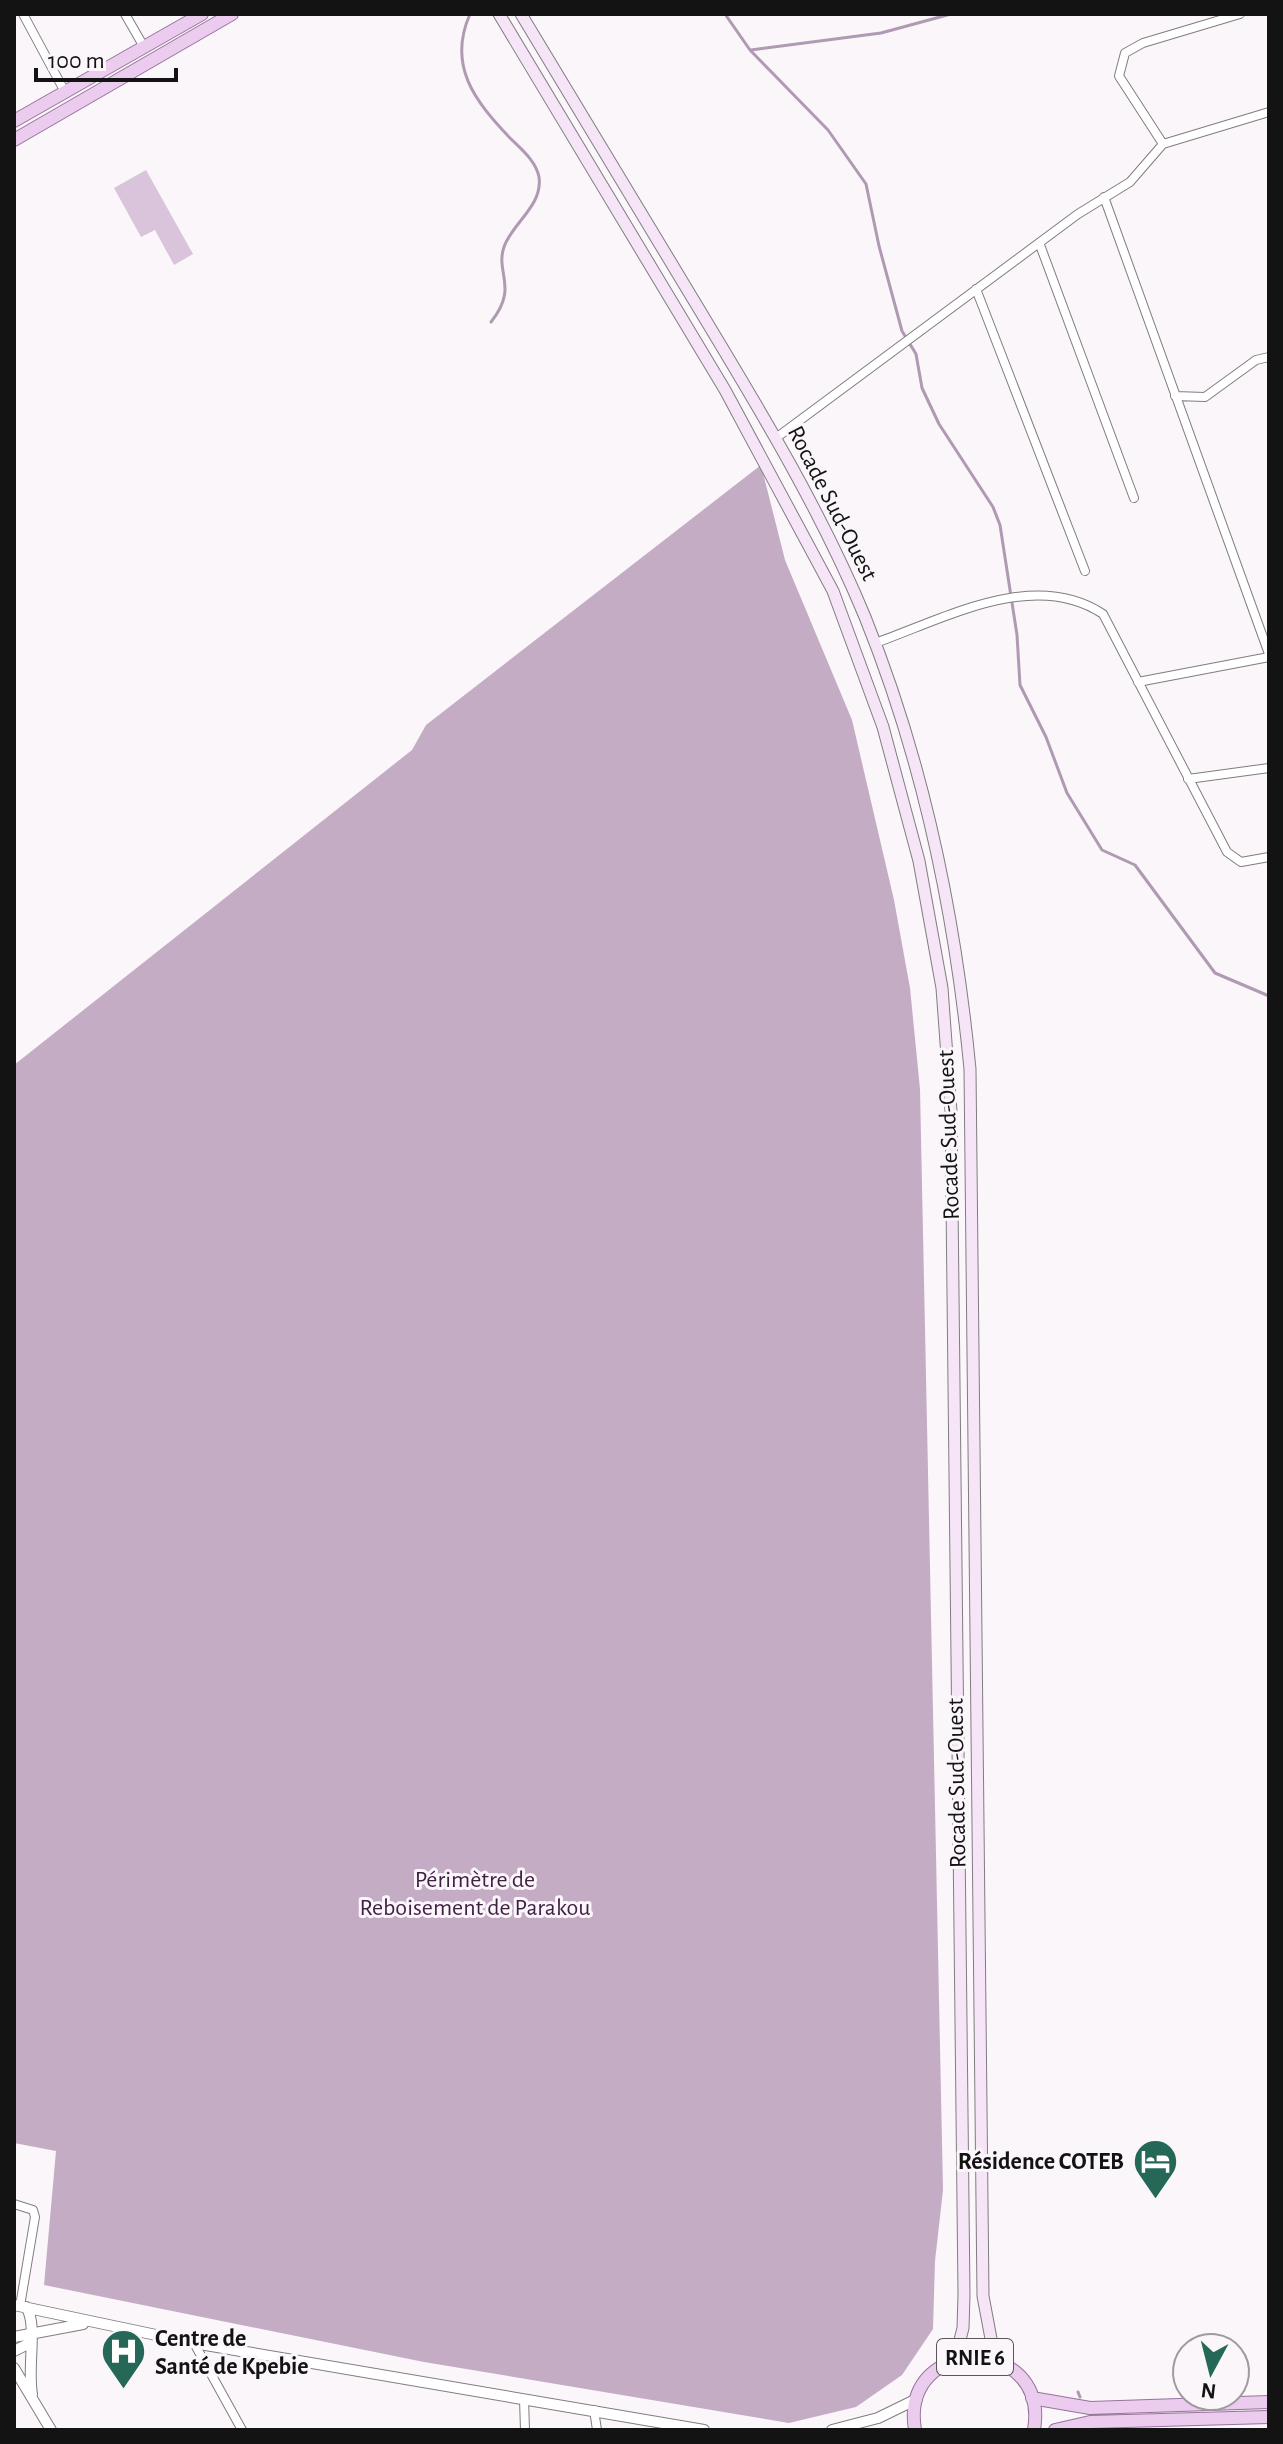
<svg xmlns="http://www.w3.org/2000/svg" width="1283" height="2444" font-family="'Alegreya Sans',sans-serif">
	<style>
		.green { fill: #d9c4db }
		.forest { fill: #c4acc5 }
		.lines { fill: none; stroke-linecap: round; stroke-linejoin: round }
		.stream { stroke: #b099b2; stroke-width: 3 }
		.minor-casing { stroke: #807d80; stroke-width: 10 }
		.tertiary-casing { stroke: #807d80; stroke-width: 12 }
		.secondary-casing { stroke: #807d80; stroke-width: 13 }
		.primary-casing { stroke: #97749b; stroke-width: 14 }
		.minor { stroke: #fff; stroke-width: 8 }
		.tertiary { stroke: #fff; stroke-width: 10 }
		.secondary { stroke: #f5e5f7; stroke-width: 11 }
		.primary { stroke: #ebcbee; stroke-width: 12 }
		.labels { text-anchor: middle; stroke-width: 6; stroke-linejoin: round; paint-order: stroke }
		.shield { fill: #faf6fa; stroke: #595759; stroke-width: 2 }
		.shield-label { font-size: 22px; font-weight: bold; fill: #141314 }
		.street-label { font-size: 24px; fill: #141314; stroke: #faf6fa }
		.park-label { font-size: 24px; fill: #3f1f42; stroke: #faf6fa }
		.poi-label { font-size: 24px; font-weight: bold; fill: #141314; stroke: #faf6fa; text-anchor: end }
	</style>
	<rect width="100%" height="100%" fill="#faf6fa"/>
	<path class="green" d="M 146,170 L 193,254 L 174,265 L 155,230 L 141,237 L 114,188 Z"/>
	<path class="forest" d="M 761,465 L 785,560 L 852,720 L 894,900 L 910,988 L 920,1089 L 943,2190 L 935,2261 L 933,2329 L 902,2375 L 856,2407 L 789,2423 L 424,2362 L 44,2285 L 56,2151 L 14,2143 L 14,1065 L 412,750 L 426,725 Z"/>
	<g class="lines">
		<path class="stream" d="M 470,14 C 447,66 475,101 510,138 C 521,149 536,161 539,177 C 543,206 512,223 504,247 C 495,273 519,287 491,322
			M 725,14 L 750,50 L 828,130 L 866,184 L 879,246 L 902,331 L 916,354 L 922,388 L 939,424 L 993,507 L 1000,525 L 1017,635 L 1020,685 L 1046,737 L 1067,793 L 1102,850 L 1135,865 L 1215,973 L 1269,996
			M 751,50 L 881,33 L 951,14
			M 1078,2392 L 1080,2397"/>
		<defs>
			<path id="minor" d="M 23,14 L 65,92
				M 125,14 L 144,47
				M 1163,144 L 1119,76 L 1125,53 L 1143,43 L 1240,14
				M 1104,197 L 1269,654
				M 1040,245 L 1134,498
				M 976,289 L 1085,571
				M 1175,396 L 1205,397 L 1256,360 L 1269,357
				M 776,438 L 1078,214 L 1130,182 L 1163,144 L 1269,112
				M 875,643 C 944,619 1034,568 1103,614 L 1227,852 L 1241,862 L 1269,857
				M 1138,682 L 1269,657
				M 1188,779 L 1269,768
				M 14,2204 L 33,2210 L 35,2217 L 20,2306
				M 194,2343 L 242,2430
				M 524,2399 L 525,2430
				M 594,2410 L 597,2430"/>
			<path id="tertiary" d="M 14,2305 L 194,2343 L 704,2430
				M 26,2307 C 38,2323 27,2368 32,2394
				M 14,2337 L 83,2324
				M 14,2351 L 30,2343
				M 14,2368 L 51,2430
				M 832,2430 L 878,2418 L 917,2399"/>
			<path id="secondary" d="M 499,14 L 725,390 L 833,591 L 883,727 L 919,861 L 942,988 L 951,1111 L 964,2295 L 963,2328 L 955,2360
				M 521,14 C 582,116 643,218 705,319 C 763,415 822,513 865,617 C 924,763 955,913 970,1069 L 983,2296 L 995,2360"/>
			<path id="primary" d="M 14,121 L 202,14
				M 14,140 L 232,14
				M 1032,2398 L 1090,2408 L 1269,2402
				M 915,2430 C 899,2334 1050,2334 1034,2430
				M 1055,2430 L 1090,2422 L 1269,2417"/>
		</defs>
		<use href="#minor" class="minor-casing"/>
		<use href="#tertiary" class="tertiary-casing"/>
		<use href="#secondary" class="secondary-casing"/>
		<use href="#primary" class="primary-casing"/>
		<use href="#minor" class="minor"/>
		<use href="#tertiary" class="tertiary"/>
		<use href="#secondary" class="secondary"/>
		<use href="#primary" class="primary"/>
	</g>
	<defs>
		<symbol id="hotel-pin" viewBox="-11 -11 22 30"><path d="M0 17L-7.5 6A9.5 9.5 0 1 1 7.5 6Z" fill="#266858" stroke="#faf6fa"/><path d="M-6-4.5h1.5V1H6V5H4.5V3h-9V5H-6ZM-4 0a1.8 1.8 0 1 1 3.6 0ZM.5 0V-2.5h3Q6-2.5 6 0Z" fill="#fff"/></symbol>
		<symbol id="hospital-pin" viewBox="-11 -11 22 30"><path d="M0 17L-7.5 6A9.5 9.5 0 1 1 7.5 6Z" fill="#266858" stroke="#faf6fa"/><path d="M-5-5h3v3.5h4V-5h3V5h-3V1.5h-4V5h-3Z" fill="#fff"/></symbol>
	</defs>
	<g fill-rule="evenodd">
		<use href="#hotel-pin" x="1130" y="2136" width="51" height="69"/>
		<use href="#hospital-pin" x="98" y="2326" width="51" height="69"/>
	</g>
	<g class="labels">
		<rect class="shield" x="937" y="2339" width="76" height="36" rx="6"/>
		<g class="shield-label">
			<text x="975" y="2365">RNIE 6</text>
		</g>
		<g class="street-label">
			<text transform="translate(833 503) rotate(63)" y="8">Rocade Sud-Ouest</text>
			<text transform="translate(948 1135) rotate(-92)" y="8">Rocade Sud-Ouest</text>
			<text transform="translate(956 1783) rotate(-91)" y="8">Rocade Sud-Ouest</text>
		</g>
		<g class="park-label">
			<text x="475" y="1887">Périmètre de<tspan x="475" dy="28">Reboisement de Parakou</tspan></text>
		</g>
		<g class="poi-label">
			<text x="1124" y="2169">Résidence COTEB</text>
			<text x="155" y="2346" text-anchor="start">Centre de<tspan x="155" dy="28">Santé de Kpebie</tspan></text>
		</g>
	</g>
	<rect width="1283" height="2444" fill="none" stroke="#141314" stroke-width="32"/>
	<g transform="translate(1211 2372) rotate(187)"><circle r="38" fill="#faf6fa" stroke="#9e9b9e" stroke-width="2"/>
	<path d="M0-6L14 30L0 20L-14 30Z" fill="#266858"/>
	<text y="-12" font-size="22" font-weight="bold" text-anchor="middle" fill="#141314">N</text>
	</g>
	<path d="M36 68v12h140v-12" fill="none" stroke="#141314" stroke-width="4"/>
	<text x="48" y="68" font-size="24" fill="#141314" stroke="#faf6fa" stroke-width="6" paint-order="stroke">100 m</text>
</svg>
